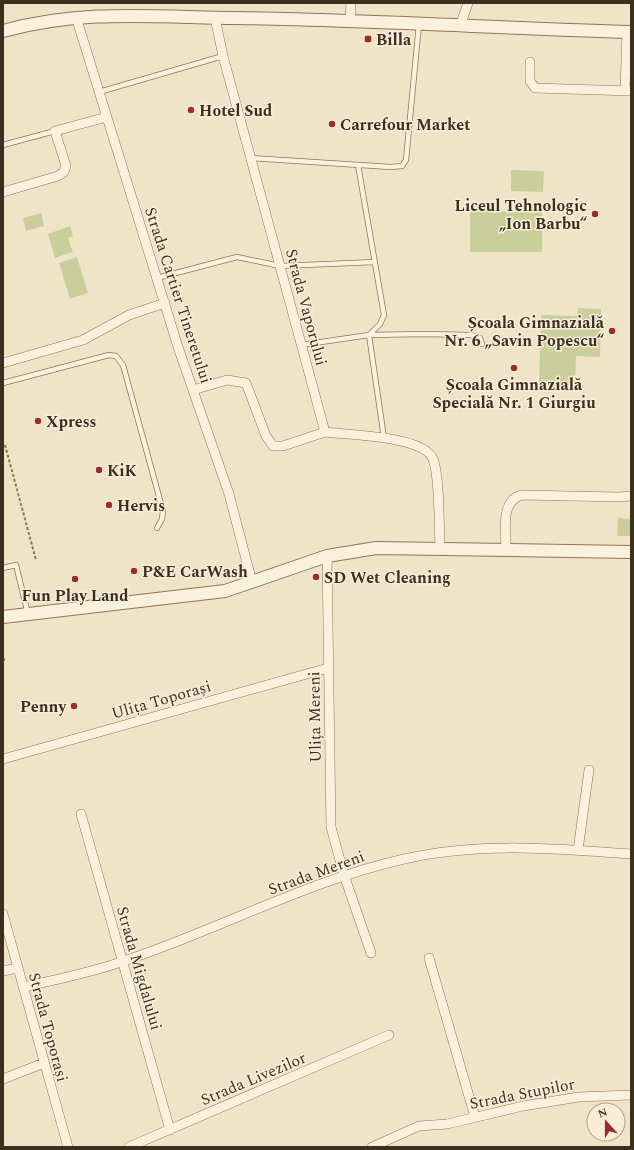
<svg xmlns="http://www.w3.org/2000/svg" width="634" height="1150" font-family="Spectral,serif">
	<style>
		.green { fill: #c9cf9b }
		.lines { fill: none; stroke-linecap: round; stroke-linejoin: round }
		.service-casing { stroke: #8d765c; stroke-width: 6 }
		.minor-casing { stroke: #8d765c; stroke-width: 10 }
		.tertiary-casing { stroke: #8d765c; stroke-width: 14 }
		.path { stroke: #8d765c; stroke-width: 2; stroke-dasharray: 3 2; stroke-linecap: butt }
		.service { stroke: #faf1dc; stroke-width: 4.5 }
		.minor { stroke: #faf1dc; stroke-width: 9 }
		.tertiary { stroke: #faf1dc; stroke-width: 12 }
		.poi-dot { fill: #9e2a2b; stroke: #f7eed8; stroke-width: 1.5 }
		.labels { text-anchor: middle; stroke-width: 3; stroke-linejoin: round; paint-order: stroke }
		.poi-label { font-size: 16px; font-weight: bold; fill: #3d2e20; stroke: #f7eed8; text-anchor: start }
		.street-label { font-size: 16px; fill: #3d2e20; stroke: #f7eed8 }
	</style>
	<rect width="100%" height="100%" fill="#f0e4c8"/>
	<path class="green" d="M 511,170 L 544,171 L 543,192 L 511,191 Z
		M 470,211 L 542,212 L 542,252 L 470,252 Z
		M 41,213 L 44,226 L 26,231 L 23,218 Z
		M 70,226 L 73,236 L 68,238 L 73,252 L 55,258 L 48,234 Z
		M 77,257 L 88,293 L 70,299 L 59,263 Z
		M 578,308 L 601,309 L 600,357 L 576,356 L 575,387 L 539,386 L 541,315 L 577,316 Z
		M 618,518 L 631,519 L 631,536 L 617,536 Z"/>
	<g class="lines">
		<defs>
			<path id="service" d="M 99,92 L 223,56
				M 3,145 L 55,131
				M 251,158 L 391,167 L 402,166 L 406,160 L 419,24
				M 358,165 L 384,315 L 380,324 L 369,335 L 384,438
				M 157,278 L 237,257 L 280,266 L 375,262
				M 301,345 L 369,335 L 424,334 L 471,335 L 480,338 L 482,344
				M 3,383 L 109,355 L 116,356 L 123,365 L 163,511 L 162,519 L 157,528
				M 3,568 L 16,565 L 28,614"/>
			<path id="minor" d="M 76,17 L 178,347 L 229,494 L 252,582
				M 350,20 L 351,3
				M 460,26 L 468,3
				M 530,62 L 530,81 L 535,88 L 631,91
				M 625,90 L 627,32
				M 3,192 L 58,176 L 64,172 L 66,166 L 55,131 L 107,117
				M 3,363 L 83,340 L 129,315 L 165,303
				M 193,390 L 227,380 L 246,383 L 266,436 L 273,446 L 283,446 L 325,432 L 223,56 L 215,18
				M 325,432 C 349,435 420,436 432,457 C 440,471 439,528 440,548
				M 506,549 C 506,532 500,500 522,495 L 619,497 L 631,496
				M 327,556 L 331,827 L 344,875 L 371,953
				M 3,759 L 328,668
				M 81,814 L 170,1130
				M 578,850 L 589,770
				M 3,914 L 68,1147
				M 429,958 L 475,1117
				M 3,971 L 18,968
				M 23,987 C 56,980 89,973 121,962 C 216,931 306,881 404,859 C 477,842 556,848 631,854
				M 3,1079 L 44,1063
				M 129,1147 L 389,1035
				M 372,1147 L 419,1126 L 447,1124 L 523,1106 L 579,1097 L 631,1095"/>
			<path id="tertiary" d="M 3,31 C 83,9 154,17 236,18 C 367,20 499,28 631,32
				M 3,617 L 225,591 L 327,556 L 376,548 L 631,552"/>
		</defs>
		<use href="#service" class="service-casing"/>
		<use href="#minor" class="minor-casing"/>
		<use href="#tertiary" class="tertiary-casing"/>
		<path class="path" d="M 5,445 L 36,560
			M 3,659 L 5,660"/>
		<use href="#service" class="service"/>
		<use href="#minor" class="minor"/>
		<use href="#tertiary" class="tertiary"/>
	</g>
	<g class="poi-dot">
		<rect x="364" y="35" width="8" height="8" rx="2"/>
		<circle cx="191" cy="110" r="4"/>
		<circle cx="332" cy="124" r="4"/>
		<circle cx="595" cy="214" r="4"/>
		<circle cx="612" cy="331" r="4"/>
		<circle cx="514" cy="368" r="4"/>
		<circle cx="38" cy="421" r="4"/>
		<circle cx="99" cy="470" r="4"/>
		<circle cx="109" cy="505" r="4"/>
		<circle cx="134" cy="571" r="4"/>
		<circle cx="316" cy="577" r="4"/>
		<circle cx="75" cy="579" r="4"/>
		<circle cx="74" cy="706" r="4"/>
	</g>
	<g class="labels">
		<g class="poi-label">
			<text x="376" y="45">Billa</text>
			<text x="199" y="116">Hotel Sud</text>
			<text x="340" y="130">Carrefour Market</text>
			<text x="587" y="211" text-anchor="end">Liceul Tehnologic<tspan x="587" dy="18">„Ion Barbu“</tspan></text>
			<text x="604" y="328" text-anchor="end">Școala Gimnazială<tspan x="604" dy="18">Nr. 6 „Savin Popescu“</tspan></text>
			<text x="514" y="390" text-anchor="middle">Școala Gimnazială<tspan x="514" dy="18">Specială Nr. 1 Giurgiu</tspan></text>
			<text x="46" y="427">Xpress</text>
			<text x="107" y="476">KiK</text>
			<text x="117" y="511">Hervis</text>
			<text x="142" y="577">P&amp;E CarWash</text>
			<text x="324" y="583">SD Wet Cleaning</text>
			<text x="75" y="601" text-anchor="middle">Fun Play Land</text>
			<text x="66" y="712" text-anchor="end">Penny</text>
		</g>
		<g class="street-label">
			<text transform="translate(179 295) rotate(72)" y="6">Strada Cartier Tineretului</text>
			<text transform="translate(307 307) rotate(75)" y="6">Strada Vaporului</text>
			<text transform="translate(161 699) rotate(-16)" y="6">Ulița Toporași</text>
			<text transform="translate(314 717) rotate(-91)" y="6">Ulița Mereni</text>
			<text transform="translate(316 872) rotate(-20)" y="6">Strada Mereni</text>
			<text transform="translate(140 968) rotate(74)" y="6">Strada Migdalului</text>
			<text transform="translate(49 1027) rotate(75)" y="6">Strada Toporași</text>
			<text transform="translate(253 1078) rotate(-23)" y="6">Strada Livezilor</text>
			<text transform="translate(522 1093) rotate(-11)" y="6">Strada Stupilor</text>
		</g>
	</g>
	<rect width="634" height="1150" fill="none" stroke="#3d2e20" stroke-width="8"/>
	<g transform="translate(606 1122) rotate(339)"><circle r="19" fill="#f7eed8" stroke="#ada18e"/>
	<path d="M0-3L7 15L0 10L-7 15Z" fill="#9e2a2b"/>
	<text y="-6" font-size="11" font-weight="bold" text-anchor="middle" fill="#3d2e20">N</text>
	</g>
</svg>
